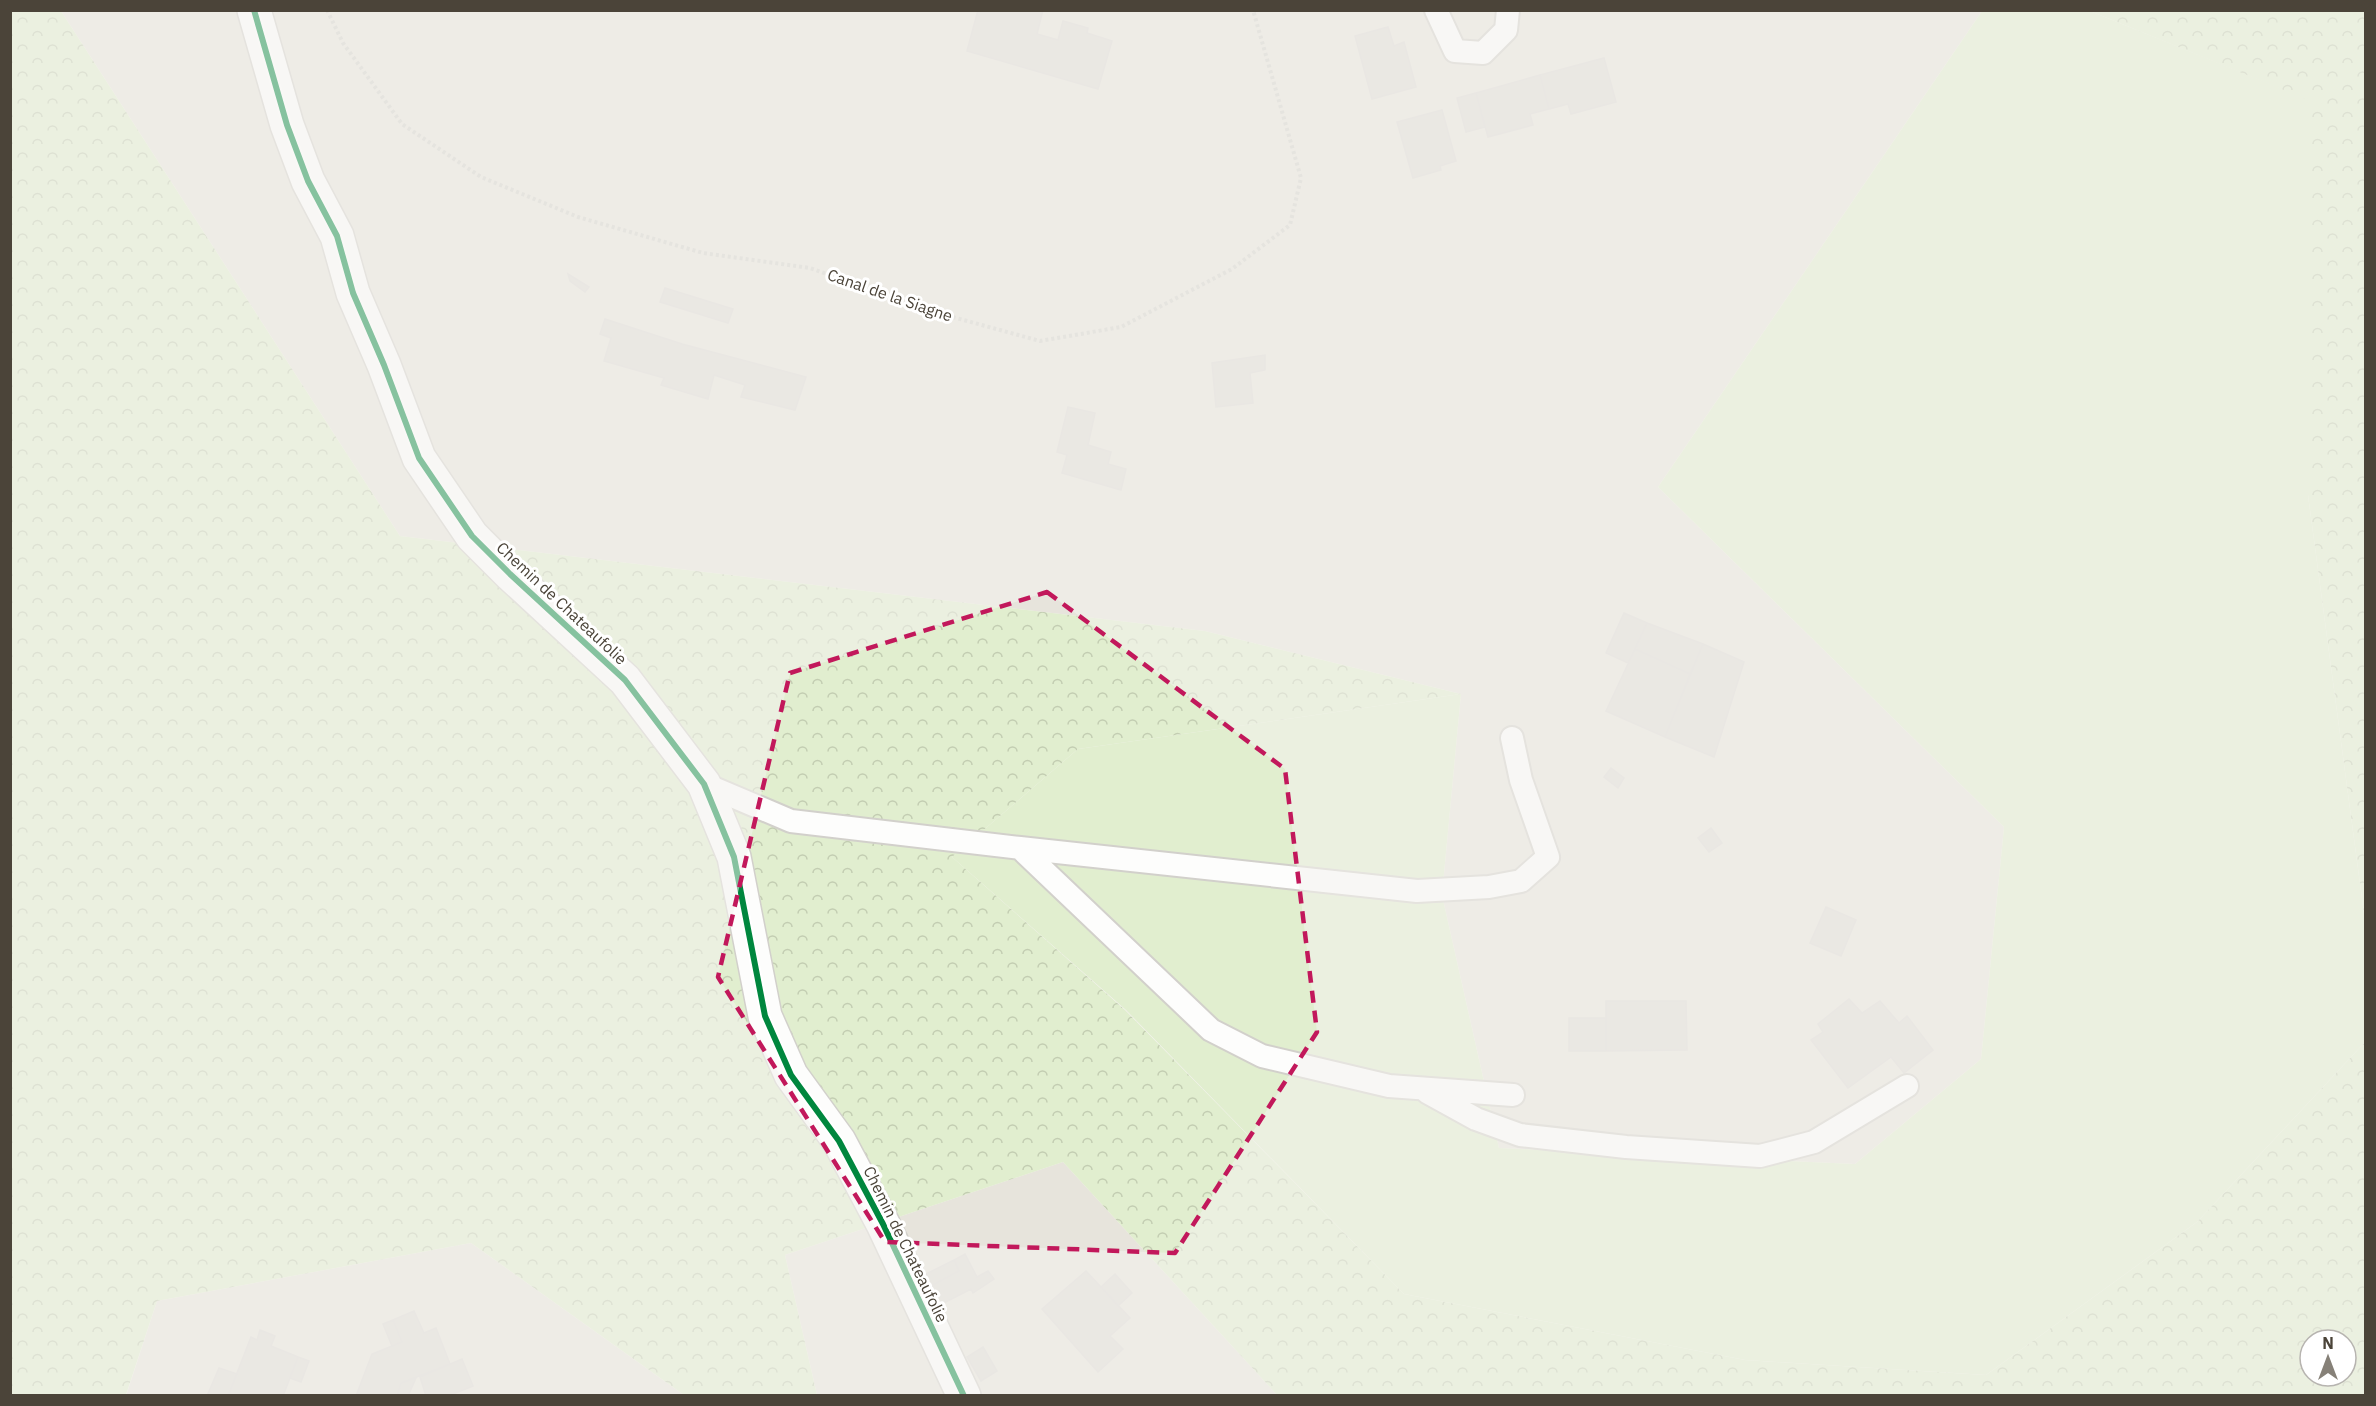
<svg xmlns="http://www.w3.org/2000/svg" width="2376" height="1406" font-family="'IBM Plex Sans',sans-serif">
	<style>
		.residential { fill: #e7e4dc }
		.green { fill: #e1eecf }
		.forest { fill: url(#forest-crowns); fill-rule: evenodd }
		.building { fill: #dedbd6; stroke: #dcd9d4; stroke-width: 1.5 }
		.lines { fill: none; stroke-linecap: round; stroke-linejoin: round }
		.lane-casing { stroke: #d2d0cb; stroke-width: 26 }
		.street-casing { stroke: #d2d0cb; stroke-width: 36 }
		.path { stroke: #d3d2cc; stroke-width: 4; stroke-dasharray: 3 3; stroke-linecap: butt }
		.lane { stroke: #fdfdfc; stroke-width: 22 }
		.street { stroke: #fdfdfc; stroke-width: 33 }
		.cycleway-casing { stroke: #fff; stroke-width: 10 }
		.cycleway { stroke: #00873e; stroke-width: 6 }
		.marked { fill: none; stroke: #c2185b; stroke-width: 4.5; stroke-dasharray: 12 8; stroke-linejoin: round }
		.labels { text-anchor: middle; stroke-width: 6; stroke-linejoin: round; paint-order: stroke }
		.street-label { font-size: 16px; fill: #4b4439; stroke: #fff }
	</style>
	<defs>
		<pattern id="forest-crowns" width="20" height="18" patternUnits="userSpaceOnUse" patternTransform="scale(1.5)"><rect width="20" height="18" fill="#e1eecf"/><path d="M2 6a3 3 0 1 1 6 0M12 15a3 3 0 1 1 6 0" fill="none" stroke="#c3cdb2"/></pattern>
	</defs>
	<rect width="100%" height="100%" fill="#f4f2ee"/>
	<path class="residential" d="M 61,11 L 1982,11 L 1658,487 L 2004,827 L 1981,1059 L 1855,1164 L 1499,1148 L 1442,895 L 1461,694 L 1205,631 L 400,536 Z
		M 1063,1162 L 1277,1395 L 817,1395 L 785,1255 Z
		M 471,1243 L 684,1395 L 126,1396 L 157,1301 Z"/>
	<path class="green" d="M 1982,11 L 2090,11 L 2308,99 L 2308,495 L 2365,921 L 2365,1042 L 2197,1222 L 1986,1375 L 1745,1360 L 1404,1294 L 1126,1010 L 952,857 L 1078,749 L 1461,694 L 1442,895 L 1499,1148 L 1855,1164 L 1981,1059 L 2004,827 L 1658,487 Z"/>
	<path class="forest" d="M 10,11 L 61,11 L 400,536 L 1205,631 L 1461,694 L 1078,749 L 952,857 L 1125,1010 L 1404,1294 L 1745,1360 L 1986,1375 L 2197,1222 L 2365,1042 L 2365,1395 L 1277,1395 L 1063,1162 L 785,1255 L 817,1395 L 684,1395 L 471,1243 L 157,1301 L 126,1395 L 11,1395 ZM 2310,1340 L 2346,1340 L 2346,1376 L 2310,1376 Z
		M 2090,11 L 2365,11 L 2365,921 L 2308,495 L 2308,100 Z"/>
	<path class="building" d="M 978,10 L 1043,10 L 1037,34 L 1058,40 L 1063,21 L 1088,28 L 1087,33 L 1112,41 L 1098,89 L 967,51 Z
		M 1388,27 L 1394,46 L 1404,42 L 1416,87 L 1372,99 L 1355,36 Z
		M 1604,58 L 1616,102 L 1571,114 L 1568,104 L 1549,109 L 1540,75 Z
		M 1540,75 L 1549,109 L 1530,114 L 1533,125 L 1488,137 L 1476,93 Z
		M 1476,93 L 1485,127 L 1466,132 L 1457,98 Z
		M 1442,110 L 1456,161 L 1440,166 L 1441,170 L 1413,178 L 1397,122 Z
		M 568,274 L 589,287 L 585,292 L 570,281 Z
		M 665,288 L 733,309 L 728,323 L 660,302 Z
		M 605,319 L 682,344 L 806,377 L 795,410 L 741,397 L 745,385 L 714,375 L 708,399 L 661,385 L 664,378 L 604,361 L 611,338 L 600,334 Z
		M 1265,355 L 1265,370 L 1250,373 L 1253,403 L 1216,407 L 1212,363 Z
		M 1068,407 L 1095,413 L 1088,445 L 1111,452 L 1108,464 L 1126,469 L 1121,490 L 1062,473 L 1067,455 L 1057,452 Z
		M 1624,613 L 1647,623 L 1628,663 L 1606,653 Z
		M 1647,623 L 1703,644 L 1690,674 L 1635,649 Z
		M 1703,644 L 1744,662 L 1714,757 L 1665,737 Z
		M 1635,649 L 1690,674 L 1665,737 L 1606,711 Z
		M 1611,768 L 1624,778 L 1618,788 L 1604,777 Z
		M 1711,828 L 1722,843 L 1709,852 L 1698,838 Z
		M 1826,907 L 1856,920 L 1841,956 L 1810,943 Z
		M 1849,999 L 1862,1013 L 1880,1001 L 1899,1023 L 1907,1016 L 1933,1050 L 1904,1073 L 1891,1057 L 1848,1088 L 1811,1040 L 1823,1032 L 1818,1024 Z
		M 1606,1001 L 1686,1001 L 1687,1050 L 1606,1051 Z
		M 1569,1018 L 1606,1018 L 1606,1051 L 1569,1051 Z
		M 965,1254 L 977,1277 L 988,1271 L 994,1279 L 973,1293 L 971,1289 L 938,1306 L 929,1287 L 959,1271 L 954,1260 Z
		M 954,1260 L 959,1271 L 929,1287 L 924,1275 Z
		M 1086,1271 L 1130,1318 L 1110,1336 L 1123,1349 L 1098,1372 L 1042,1309 Z
		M 1115,1274 L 1132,1293 L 1118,1306 L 1101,1287 Z
		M 414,1311 L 424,1333 L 436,1328 L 450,1364 L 401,1383 L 397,1396 L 356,1396 L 372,1354 L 402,1342 L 393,1320 Z
		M 393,1320 L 402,1342 L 392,1346 L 383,1324 Z
		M 260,1330 L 275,1336 L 271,1346 L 298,1357 L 283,1396 L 228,1396 L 251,1337 L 257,1340 Z
		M 983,1347 L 997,1371 L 981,1381 L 967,1357 Z
		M 298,1357 L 309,1361 L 301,1382 L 290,1378 Z
		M 462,1359 L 473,1386 L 448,1396 L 426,1396 L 420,1377 Z
		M 219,1368 L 237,1374 L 228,1396 L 207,1396 Z
		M 416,1378 L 408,1396 L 397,1396 L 401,1383 Z"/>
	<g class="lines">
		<defs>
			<path id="lane" d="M 1436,10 L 1455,51 L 1483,53 L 1506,30 L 1508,10
				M 704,784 L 791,821 L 1020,848 L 1417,891 L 1489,887 L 1521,881 L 1548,857 L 1521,780 L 1512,738
				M 1020,848 L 1211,1030 L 1262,1056 L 1389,1086 L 1513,1095
				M 1427,1092 L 1476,1119 L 1520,1135 L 1626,1147 L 1760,1156 L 1814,1142 L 1907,1086"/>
			<path id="street" d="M 254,10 L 287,125 L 308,181 L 337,236 L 353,293 L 384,365 L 419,458 L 472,536 L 510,574 L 625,680 L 704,784 L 734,857 L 765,1016 L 791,1075 L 839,1141 L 883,1224 L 964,1396"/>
		</defs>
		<use href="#lane" class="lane-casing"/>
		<use href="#street" class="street-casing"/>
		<path class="path" d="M 327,10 L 343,43 L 402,124 L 481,177 L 578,217 L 703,253 L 810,268 L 938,313 L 1040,341 L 1121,327 L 1232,269 L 1290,225 L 1301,178 L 1253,10"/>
		<use href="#lane" class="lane"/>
		<use href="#street" class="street"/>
		<defs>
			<path id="cycleway" d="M 254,10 L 287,125 L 308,181 L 337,236 L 353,293 L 384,365 L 419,458 L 472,536 L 510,574 L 625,680 L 704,784 L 734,857 L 765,1016 L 791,1075 L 839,1141 L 883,1224 L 964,1396"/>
		</defs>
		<use href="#cycleway" class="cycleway-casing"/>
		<use href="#cycleway" class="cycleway"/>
	</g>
	<path d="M0 0H2376V1406H0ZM 1047,592 L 1285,769 L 1317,1032 L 1175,1253 L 885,1242 L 718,977 L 790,673 Z" fill="#f4f2ee" fill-opacity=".55" fill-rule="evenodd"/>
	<path class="marked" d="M 1047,592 L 1285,769 L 1317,1032 L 1175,1253 L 885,1242 L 718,977 L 790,673 Z"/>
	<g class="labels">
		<g class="street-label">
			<text transform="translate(890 295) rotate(19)" y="6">Canal de la Siagne</text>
			<text transform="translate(562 603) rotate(43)" y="6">Chemin de Chateaufolie</text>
			<text transform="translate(906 1244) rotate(64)" y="6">Chemin de Chateaufolie</text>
		</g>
	</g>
	<rect width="2376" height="1406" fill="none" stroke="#4b4439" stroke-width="24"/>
	<g transform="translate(2328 1358)"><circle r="28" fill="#ffffff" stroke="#b7b4b0" stroke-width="1.5"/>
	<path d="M0-4.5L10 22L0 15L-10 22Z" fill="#868178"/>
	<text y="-9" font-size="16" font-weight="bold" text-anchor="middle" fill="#4b4439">N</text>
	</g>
</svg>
